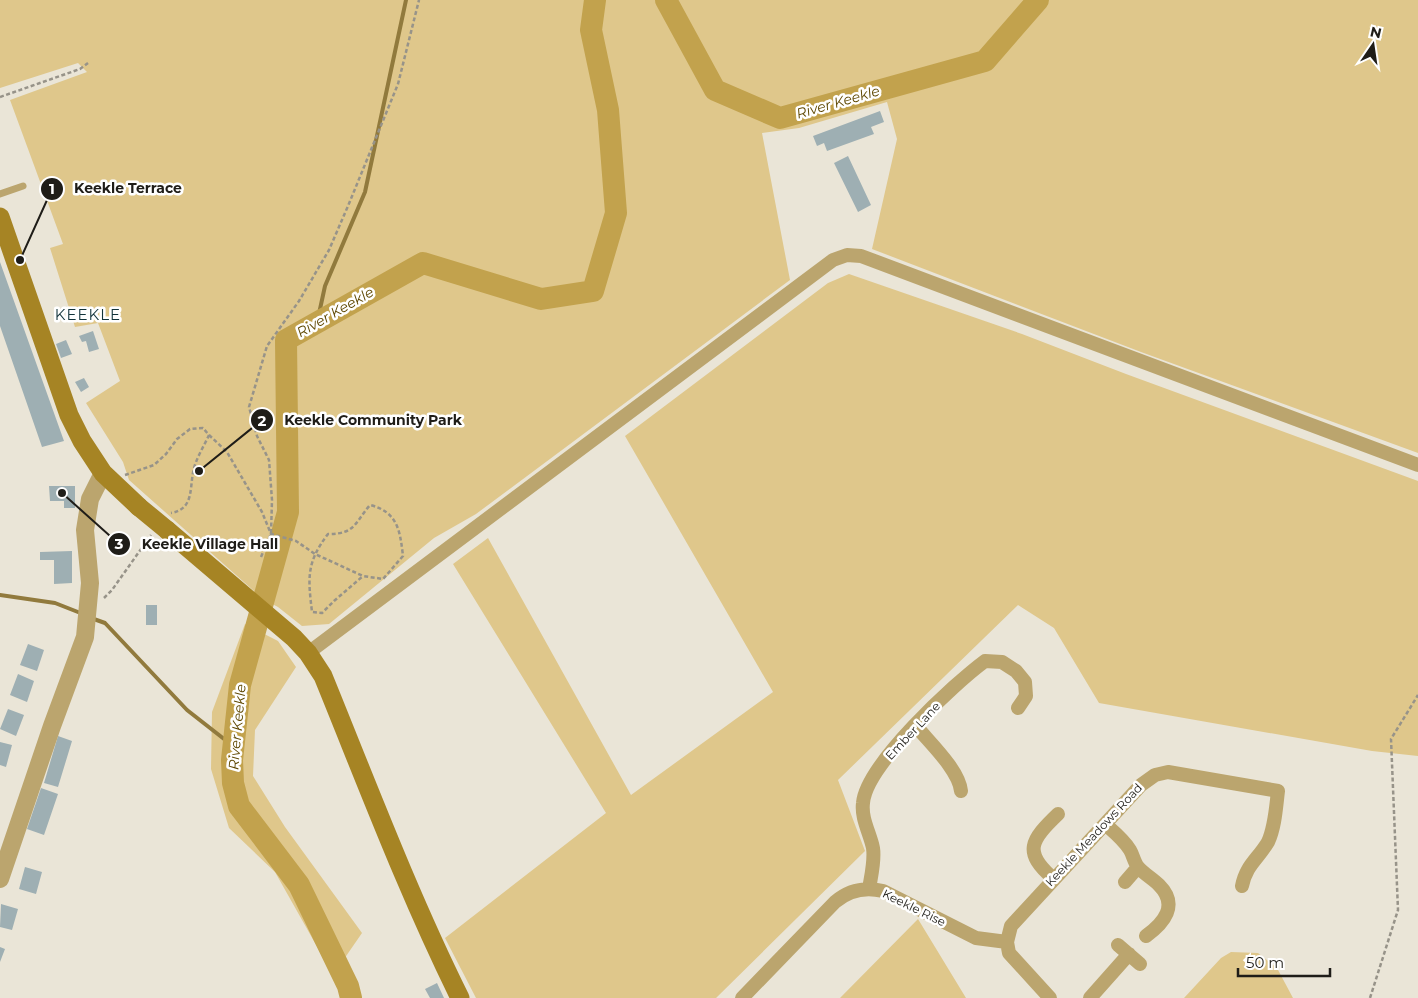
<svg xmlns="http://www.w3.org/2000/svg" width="1418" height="998" font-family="Montserrat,sans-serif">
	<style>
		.green { fill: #dfc78b }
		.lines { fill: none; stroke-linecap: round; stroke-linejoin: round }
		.stream { stroke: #917a3d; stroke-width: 4 }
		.river { stroke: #c2a24d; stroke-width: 22 }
		.building { fill: #9eafb3 }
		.path { stroke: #979389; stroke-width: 2.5; stroke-dasharray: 4 2.5; stroke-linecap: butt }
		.service { stroke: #bba56e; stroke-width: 7 }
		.minor { stroke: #bba56e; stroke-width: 14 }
		.tertiary { stroke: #bba56e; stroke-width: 18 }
		.secondary { stroke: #a68424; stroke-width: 19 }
		.secondary-bridge { stroke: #a68424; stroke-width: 19 }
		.labels { text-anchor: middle; stroke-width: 5; stroke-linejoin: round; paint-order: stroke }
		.street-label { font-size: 12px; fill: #1f1d18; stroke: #fff }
		.water-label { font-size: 14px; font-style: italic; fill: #5e4700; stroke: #fff }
		.quarter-label { font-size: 15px; letter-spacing: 1px; fill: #12333a; stroke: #fff }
		.leader { fill: none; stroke: #1f1d18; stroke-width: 2 }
		.callout-dot { fill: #1f1d18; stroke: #fff; stroke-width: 2 }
		.mark-label { font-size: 15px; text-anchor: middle; font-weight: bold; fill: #fff }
		.callout-label { font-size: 14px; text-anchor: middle; font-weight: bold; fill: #1f1d18; stroke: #fff; stroke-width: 5; stroke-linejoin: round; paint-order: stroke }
	</style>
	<rect width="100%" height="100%" fill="#eae5d7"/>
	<path class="green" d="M 0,0 L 1418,0 L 1418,453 L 1141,352 L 872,249 L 897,139 L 887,102 L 799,128 L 762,133 L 790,280 L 476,514 L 434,538 L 329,624 L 302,626 L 278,607 L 253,594 L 254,591 L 129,480 L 123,462 L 86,403 L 120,381 L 98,323 L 75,327 L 50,248 L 63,244 L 10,100 L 87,72 L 78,63 L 0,88 Z
		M 849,274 L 1022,334 L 1126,374 L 1418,481 L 1418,756 L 1372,751 L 1099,703 L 1054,628 L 1018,605 L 838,780 L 865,851 L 716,998 L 476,998 L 445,938 L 606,813 L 453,564 L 488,538 L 631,795 L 773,692 L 625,436 L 828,283 Z
		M 245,624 L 278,641 L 296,667 L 255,730 L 253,776 L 285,827 L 362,933 L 333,975 L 275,872 L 229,828 L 211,769 L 212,712 Z
		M 918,919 L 966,998 L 840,998 Z
		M 1231,952 L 1258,953 L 1277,968 L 1293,998 L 1184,998 L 1221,958 Z"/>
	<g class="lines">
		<path class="stream" d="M 317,323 L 325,286 L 365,192 L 406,0
			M 0,595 L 55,603 L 83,614
			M 91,618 L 105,623 L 187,710 L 233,746"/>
		<path class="river" d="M 666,0 L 715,90 L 780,118 L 985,61 L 1038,0
			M 351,998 L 348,986 L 299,885 L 239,806 L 233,783 L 232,760 L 240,685 L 288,512 L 286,340 L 423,263 L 541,299 L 593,291 L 616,213 L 608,110 L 591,30 L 595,0"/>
	</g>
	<path class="building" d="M 880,111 L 884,122 L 871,127 L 874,134 L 827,151 L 824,143 L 817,146 L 813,136 Z
		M 848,156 L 871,205 L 858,212 L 834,163 Z
		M 0,262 L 64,441 L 42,447 L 0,326 Z
		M 93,331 L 99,349 L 89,352 L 86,341 L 82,342 L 79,336 Z
		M 66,340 L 72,354 L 61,358 L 56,344 Z
		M 84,378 L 89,387 L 81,392 L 75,382 Z
		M 49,486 L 75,486 L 75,508 L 64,508 L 64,501 L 50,501 Z
		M 72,551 L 72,583 L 54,584 L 54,560 L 40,560 L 40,552 Z
		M 146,605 L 157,605 L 157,625 L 146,625 Z
		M 28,644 L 44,650 L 37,671 L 20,665 Z
		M 18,674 L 34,681 L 27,702 L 10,695 Z
		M 8,709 L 24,715 L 16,736 L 0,729 Z
		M 58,736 L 72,741 L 58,787 L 44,783 Z
		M 0,742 L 12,745 L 6,767 L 0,765 Z
		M 41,788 L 58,794 L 44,835 L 27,829 Z
		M 25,867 L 42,872 L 36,894 L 19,889 Z
		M 1,904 L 18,909 L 12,930 L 0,927 Z
		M 0,947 L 5,949 L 0,962 Z
		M 437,983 L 444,998 L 430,998 L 425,989 Z"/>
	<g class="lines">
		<path class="path" d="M 0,97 L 80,69 L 88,63
			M 209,435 L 227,452 L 262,512 L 271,534 L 296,541 L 315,554 L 363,576 L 383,579 L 403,556 C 400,531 398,512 370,505 C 354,524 355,534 328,534 C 306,563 308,578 312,612 L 322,613 L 334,601 L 363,576
			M 125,475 L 154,465 L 166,454 L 177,439 L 190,429 L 203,428 L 209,435 C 204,446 197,457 194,468 C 189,487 195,509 171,513
			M 261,557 L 271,534 L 272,500 L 269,460 L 257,436 L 249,407 L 267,346 L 299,301 L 329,250 L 348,206 L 398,84 L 419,0
			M 104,598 L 112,590 L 151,535
			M 1370,998 L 1398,910 L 1391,739 L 1418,695"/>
		<path class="service" d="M 0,194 L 23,186"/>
		<path class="minor" d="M 308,653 L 833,260 L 847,255 L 861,256 L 1418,465
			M 916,726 C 930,743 959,770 961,791
			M 1105,824 C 1114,832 1124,840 1130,850 C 1133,855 1134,862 1138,867 C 1144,874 1152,878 1159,885 C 1179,905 1164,923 1146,936
			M 1054,879 C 1022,852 1031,840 1058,814
			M 1125,882 L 1138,867
			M 869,889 C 871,876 875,861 873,848 C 870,833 861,819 863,803 C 866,765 954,684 985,661 L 1002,662 L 1016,671 L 1025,682 L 1026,696 L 1018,708
			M 1118,945 L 1140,964
			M 742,998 L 835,902 C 849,890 866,887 883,891 L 976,938 L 1007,942
			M 1050,998 L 1009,953 L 1007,942 L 1011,926 L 1141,785 L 1155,775 L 1168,772 L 1278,791 C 1276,807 1275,827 1268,842 C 1258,859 1246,865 1242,886
			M 1090,998 L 1129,954"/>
		<path class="tertiary" d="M 0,879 L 52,726 L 85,637 L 90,583 L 85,530 L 90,499 L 103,473"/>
		<path class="secondary" d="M 0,217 L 69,415 L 82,441 L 103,473 L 139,507
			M 167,530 L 294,638 L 308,653 L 323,676 C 367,784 408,893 460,998"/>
		<path class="secondary-bridge" d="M 139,507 L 167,530"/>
	</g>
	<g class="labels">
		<g class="street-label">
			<text transform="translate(913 731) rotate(-47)" y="4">Ember Lane</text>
			<text transform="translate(1094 835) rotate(-47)" y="4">Keekle Meadows Road</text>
			<text transform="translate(914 908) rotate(26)" y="4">Keekle Rise</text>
		</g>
		<g class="water-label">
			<text transform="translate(838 102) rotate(-16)" y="5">River Keekle</text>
			<text transform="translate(335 312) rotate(-30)" y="5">River Keekle</text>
			<text transform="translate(237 727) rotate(-85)" y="5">River Keekle</text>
		</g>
		<g class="quarter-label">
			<text x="88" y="320">KEEKLE</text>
		</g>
	</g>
	<path class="leader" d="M20 260L52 189M199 471L262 420M62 493L119 544"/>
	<g class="callout-dot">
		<circle cx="20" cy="260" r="5"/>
		<circle cx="199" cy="471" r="5"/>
		<circle cx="62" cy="493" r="5"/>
		<circle cx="52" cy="189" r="12"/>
		<circle cx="262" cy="420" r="12"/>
		<circle cx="119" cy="544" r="12"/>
	</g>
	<g class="mark-label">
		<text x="52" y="194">1</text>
		<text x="262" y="426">2</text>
		<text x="119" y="549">3</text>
	</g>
	<g class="callout-label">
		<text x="128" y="193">Keekle Terrace</text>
		<text x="373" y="425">Keekle Community Park</text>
		<text x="210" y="549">Keekle Village Hall</text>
	</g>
	<g transform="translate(1373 45) rotate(13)" stroke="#ffffff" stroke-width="4" paint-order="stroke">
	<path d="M0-4L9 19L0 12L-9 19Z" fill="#1f1d18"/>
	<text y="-8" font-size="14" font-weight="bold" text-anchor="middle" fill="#1f1d18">N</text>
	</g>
	<path d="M1238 968v8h92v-8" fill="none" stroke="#1f1d18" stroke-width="2.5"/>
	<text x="1246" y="968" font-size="15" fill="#1f1d18" stroke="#ffffff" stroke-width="4" paint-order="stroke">50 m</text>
</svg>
